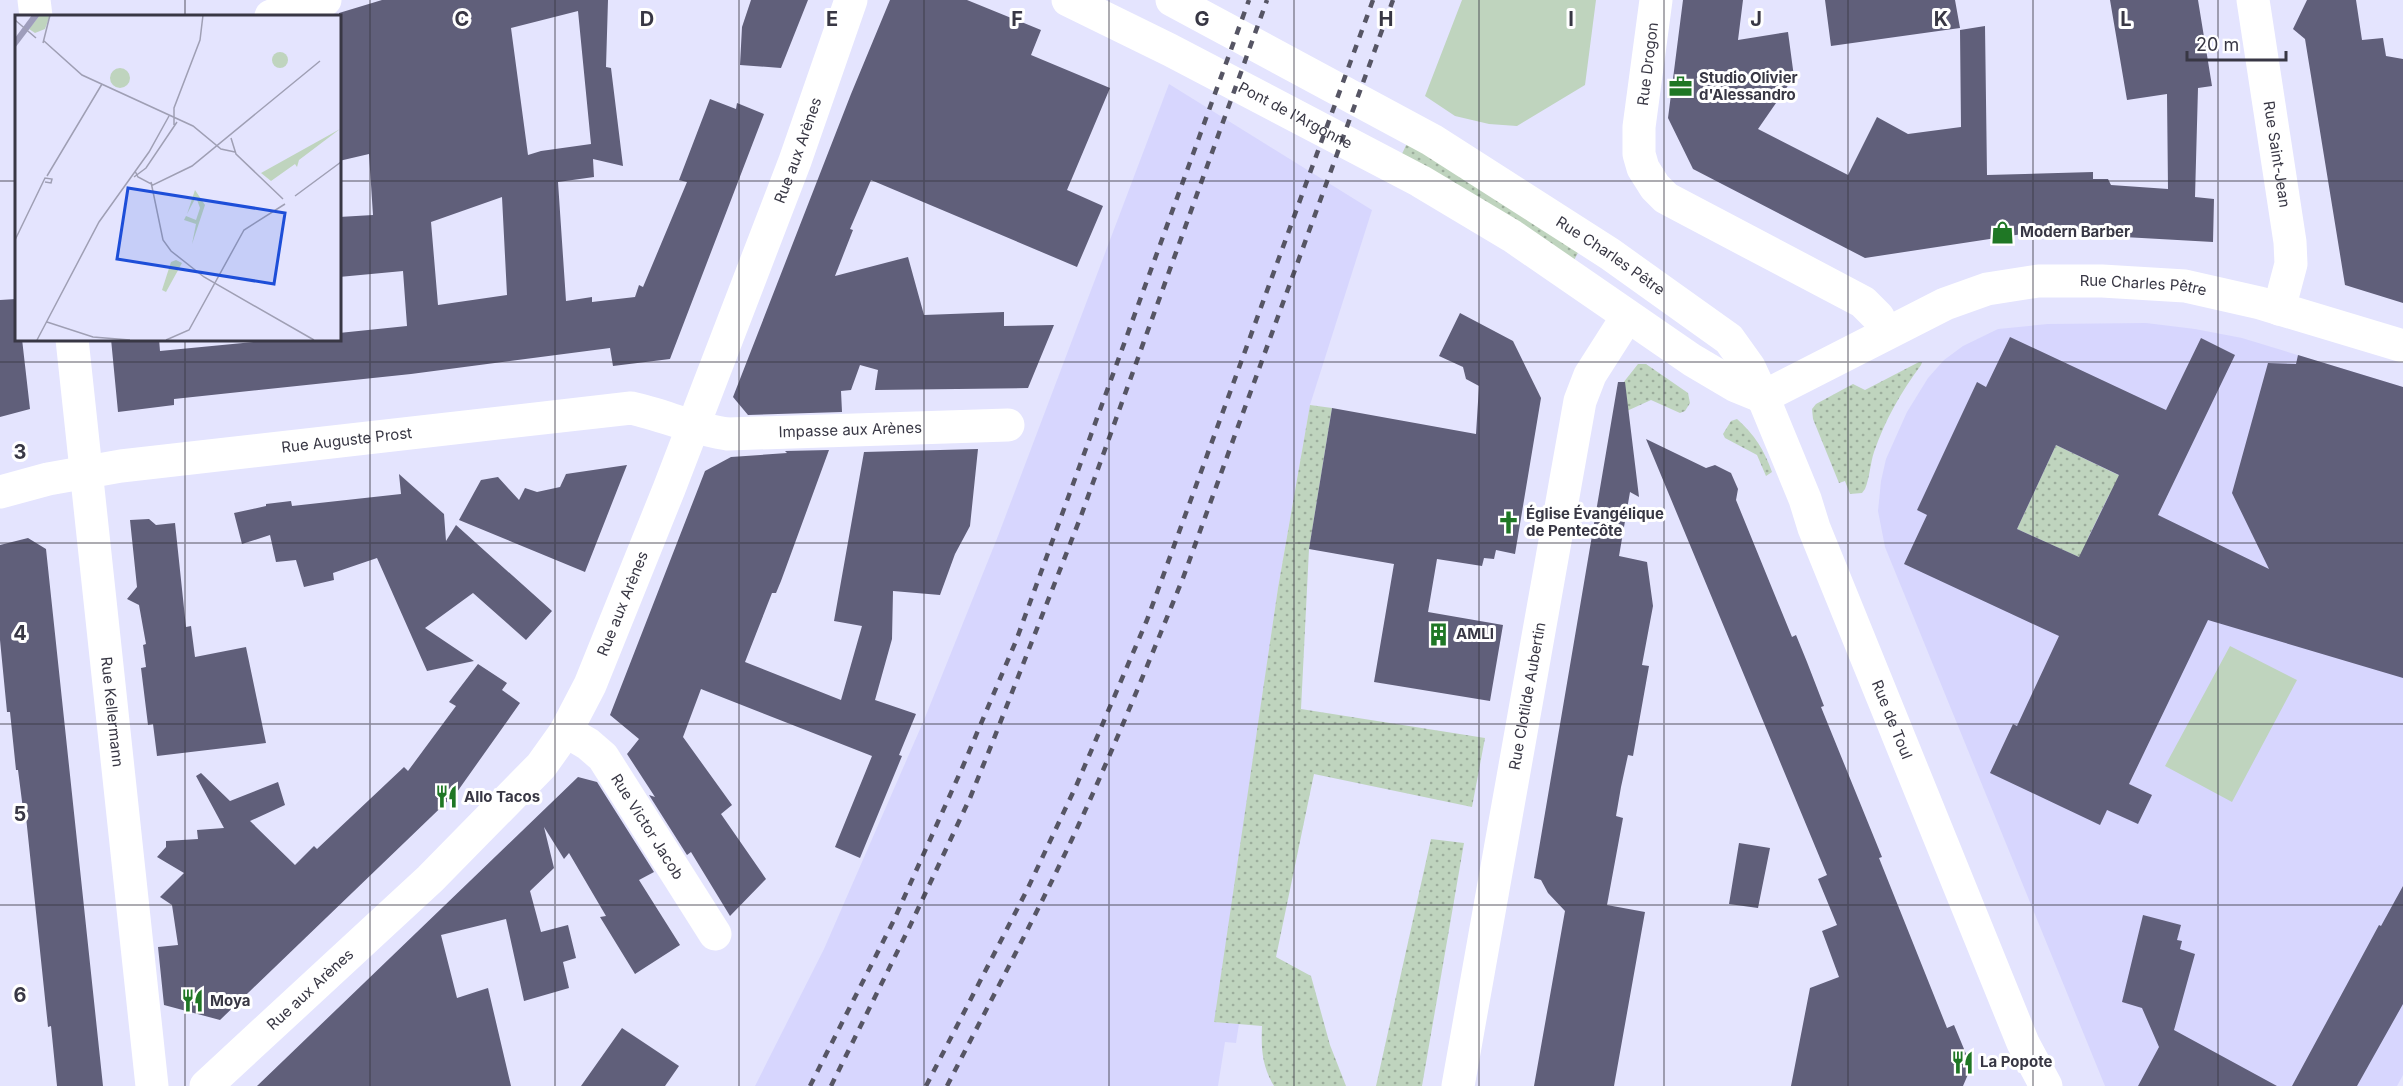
<svg xmlns="http://www.w3.org/2000/svg" width="2403" height="1086" font-family="Inter,sans-serif">
	<style>
		.built { fill: #d7d6fe }
		.grass { fill: url(#grass-dots) }
		.park { fill: #bfd4be }
		.building { fill: #605f7a; fill-rule: evenodd }
		.lines { fill: none; stroke-linecap: round; stroke-linejoin: round }
		.minor { stroke: #fff; stroke-width: 33 }
		.major { stroke: #fff; stroke-width: 33 }
		.rail { stroke: #565564; stroke-width: 4.5; stroke-dasharray: 8 8; stroke-linecap: butt }
		.grid { fill: none; stroke: #383744; stroke-width: 1.5; stroke-opacity: 0.55 }
		.labels { text-anchor: middle; stroke-width: 6; stroke-linejoin: round; paint-order: stroke }
		.street-label { font-size: 15px; fill: #383744; stroke: #fff }
		.poi-label { font-size: 15px; font-weight: bold; fill: #383744; stroke: #fff; text-anchor: start }
		.inset-road { fill: none; stroke: #9f9fb4; stroke-width: 1.5 }
		.view { fill: #1d4ed8; fill-opacity: 0.15; stroke: #1d4ed8; stroke-width: 3 }
		.inset-edge { fill: none; stroke: #383744; stroke-width: 3 }
		.grid-label { font-size: 20px; text-anchor: middle; font-weight: bold; fill: #383744; stroke: #fff; stroke-width: 6; stroke-linejoin: round; paint-order: stroke }
	</style>
	<defs>
		<pattern id="grass-dots" width="8" height="8" patternUnits="userSpaceOnUse" patternTransform="scale(1.5)"><rect width="8" height="8" fill="#bfd4be"/><path d="M2 2h.1M6 6h.1" fill="none" stroke="#9cad9c" stroke-width="1.8" stroke-linecap="round"/></pattern>
	</defs>
	<rect width="100%" height="100%" fill="#e4e4fe"/>
	<path class="built" d="M 1169,84 L 1372,210 L 1310,405 L 1278,588 L 1215,1022 L 1239,1024 L 1236,1043 L 1225,1042 L 1218,1086 L 755,1086 L 824,949 L 924,720 L 998,536 Z
		M 2146,323 L 2195,329 L 2242,338 L 2403,387 L 2403,1075 L 2397,1086 L 2105,1086 L 1885,547 L 1878,511 L 1881,481 L 1886,459 L 1907,412 L 1928,378 L 1944,360 L 1963,346 L 1998,329 L 2048,324 Z"/>
	<path class="grass" d="M 1407,143 L 1580,249 L 1573,262 L 1402,154 Z
		M 1919,362 L 1922,362 L 1921,365 C 1901,392 1885,420 1874,452 C 1870,464 1870,477 1865,489 L 1862,493 L 1850,494 L 1845,481 L 1839,483 L 1813,419 L 1812,409 L 1816,404 L 1853,384 L 1865,390 Z
		M 1638,364 L 1646,364 L 1688,393 L 1690,403 L 1685,411 L 1680,413 L 1651,400 L 1618,415 L 1623,383 Z
		M 1310,405 L 1332,408 L 1309,549 L 1301,709 L 1485,738 L 1472,807 L 1314,774 L 1276,957 L 1311,976 L 1330,1045 L 1346,1086 L 1274,1086 C 1262,1066 1261,1049 1262,1026 L 1214,1022 L 1278,588 Z
		M 1737,419 C 1755,435 1764,450 1772,472 L 1766,476 L 1757,455 L 1725,438 L 1723,434 L 1731,421 Z
		M 2056,445 L 2133,482 L 2112,496 L 2109,495 L 2088,538 L 2091,540 L 2094,564 L 2017,529 Z
		M 1431,839 L 1464,843 L 1422,1086 L 1376,1086 Z"/>
	<path class="park" d="M 1462,0 L 1596,0 L 1585,85 L 1517,126 L 1489,124 L 1455,116 L 1425,96 Z
		M 2230,646 L 2297,680 L 2232,802 L 2165,766 Z"/>
	<path class="building" d="M 382,0 L 608,0 L 606,67 L 611,68 L 623,166 L 593,159 L 594,177 L 558,182 L 566,301 L 592,297 L 592,302 L 635,297 L 639,285 L 643,287 L 687,182 L 679,180 L 710,99 L 736,109 L 737,103 L 764,114 L 670,359 L 613,366 L 610,348 L 411,374 L 174,399 L 174,405 L 118,412 L 111,339 L 159,339 L 160,351 L 284,339 L 339,339 L 339,333 L 407,326 L 403,271 L 339,277 L 339,217 L 373,215 L 369,154 L 339,161 L 339,13 ZM 578,11 L 591,144 L 541,151 L 528,155 L 511,28 ZM 502,197 L 507,295 L 438,305 L 431,222 Z
		M 751,0 L 808,0 L 781,68 L 740,65 L 742,27 Z
		M 890,0 L 967,0 L 1041,30 L 1031,55 L 1110,88 L 1067,190 L 1103,206 L 1077,267 L 871,180 L 850,229 L 853,230 L 835,276 L 908,257 L 924,315 L 1004,312 L 1004,326 L 1054,325 L 1028,388 L 875,390 L 878,370 L 860,365 L 851,390 L 841,391 L 842,412 L 748,415 L 733,397 L 851,94 Z
		M 1683,0 L 1743,0 L 1738,40 L 1788,32 L 1794,77 L 1758,129 L 1848,175 L 1877,117 L 1908,134 L 1961,127 L 1960,30 L 1985,26 L 1987,175 L 2093,172 L 2093,179 L 2108,179 L 2111,185 L 2168,189 L 2167,94 L 2127,100 L 2110,0 L 2198,0 L 2212,86 L 2198,88 L 2195,197 L 2214,199 L 2213,242 L 2035,232 L 1865,258 L 1693,169 L 1668,118 Z
		M 1825,0 L 1955,0 L 1960,28 L 1831,46 Z
		M 2307,0 L 2356,0 L 2362,40 L 2383,38 L 2386,56 L 2403,59 L 2403,303 L 2345,285 L 2305,39 L 2293,29 Z
		M 16,299 L 16,339 L 22,339 L 30,409 L 0,417 L 0,300 Z
		M 1460,313 L 1513,341 L 1541,398 L 1515,554 L 1496,550 L 1494,559 L 1484,558 L 1482,566 L 1437,559 L 1428,612 L 1503,625 L 1490,701 L 1374,682 L 1394,564 L 1309,549 L 1332,408 L 1476,434 L 1479,386 L 1466,379 L 1463,367 L 1439,356 Z
		M 2010,337 L 2166,410 L 2201,338 L 2235,355 L 2158,515 L 2269,569 L 2232,493 L 2268,363 L 2296,364 L 2298,355 L 2403,387 L 2403,678 L 2208,620 L 2129,784 L 2152,795 L 2138,824 L 2107,810 L 2100,825 L 1990,773 L 2013,724 L 2017,726 L 2059,636 L 1904,564 L 1927,515 L 1917,510 L 1977,382 L 1986,387 ZM 2056,445 L 2119,475 L 2079,557 L 2017,529 Z
		M 1618,382 L 1625,382 L 1639,497 L 1630,492 L 1619,556 L 1647,562 L 1653,606 L 1642,665 L 1649,666 L 1633,756 L 1628,755 L 1621,787 L 1616,816 L 1623,818 L 1607,905 L 1645,912 L 1614,1086 L 1534,1086 L 1565,911 L 1548,893 L 1541,880 L 1534,878 Z
		M 1646,439 L 1706,468 L 1715,465 L 1731,473 L 1738,489 L 1736,500 L 1792,637 L 1796,635 L 1807,662 L 1824,706 L 1821,707 L 1882,857 L 1879,858 L 1947,1028 L 1954,1025 L 1969,1061 L 1969,1072 L 1963,1086 L 1791,1086 L 1810,988 L 1839,977 L 1822,931 L 1837,925 L 1818,879 L 1827,875 Z
		M 978,449 L 970,526 L 955,554 L 940,595 L 893,591 L 892,639 L 875,700 L 916,714 L 899,755 L 902,756 L 860,858 L 835,847 L 872,756 L 701,689 L 683,737 L 732,805 L 721,814 L 766,879 L 730,916 L 691,852 L 687,855 L 649,795 L 655,797 L 627,754 L 639,739 L 610,715 L 705,471 L 731,457 L 787,453 L 785,451 L 829,450 L 781,581 L 776,593 L 772,593 L 745,662 L 841,700 L 862,626 L 834,621 L 864,452 Z
		M 627,465 L 585,572 L 459,520 L 481,480 L 498,477 L 519,500 L 525,488 L 537,492 L 560,487 L 566,474 Z
		M 399,474 L 444,514 L 446,541 L 456,525 L 552,611 L 526,640 L 473,593 L 425,628 L 474,661 L 427,671 L 377,558 L 333,573 L 334,580 L 304,587 L 296,560 L 276,562 L 270,535 L 242,544 L 234,513 L 266,506 L 266,504 L 291,501 L 292,506 L 401,494 Z
		M 149,519 L 156,525 L 175,523 L 186,627 L 191,626 L 195,657 L 246,647 L 266,743 L 157,756 L 153,724 L 148,725 L 141,668 L 146,667 L 143,645 L 146,644 L 139,605 L 127,599 L 137,587 L 130,520 Z
		M 28,538 L 46,549 L 103,1086 L 57,1086 L 51,1026 L 48,1027 L 26,817 L 24,817 L 18,770 L 16,770 L 10,712 L 7,712 L 0,640 L 0,545 Z
		M 478,664 L 507,683 L 502,690 L 520,703 L 457,792 L 220,1020 L 164,1005 L 158,947 L 178,945 L 172,905 L 160,897 L 184,873 L 157,857 L 166,847 L 166,841 L 198,839 L 197,830 L 224,828 L 196,776 L 201,773 L 230,801 L 278,782 L 285,805 L 250,821 L 295,865 L 314,846 L 317,849 L 404,767 L 408,771 L 456,706 L 449,702 Z
		M 578,777 L 597,782 L 654,872 L 639,880 L 680,945 L 635,974 L 600,917 L 606,916 L 569,853 L 564,859 L 544,827 L 554,868 L 530,891 L 541,932 L 568,925 L 576,958 L 563,962 L 569,988 L 524,1001 L 506,919 L 441,935 L 457,998 L 488,988 L 511,1086 L 257,1086 Z
		M 1739,843 L 1770,848 L 1758,908 L 1729,904 Z
		M 2403,886 L 2403,1004 L 2357,1086 L 2292,1086 L 2379,925 L 2381,926 Z
		M 2143,915 L 2181,925 L 2177,940 L 2182,941 L 2180,949 L 2195,954 L 2174,1030 L 2277,1086 L 2138,1086 L 2159,1047 L 2142,1008 L 2122,1002 Z
		M 622,1028 L 679,1066 L 665,1086 L 581,1086 Z"/>
	<g class="lines">
		<g class="minor">
			<path d="M 34,0 L 36,16"/>
			<path d="M 1656,0 L 1639,127 L 1639,154 L 1643,168 L 1655,187 L 1666,198 L 1863,302 L 1878,317 L 1886,333"/>
			<path id="s1" d="M 2253,0 L 2290,242 L 2291,264 L 2279,309"/>
			<path d="M 271,16 L 325,0"/>
			<path id="s2" d="M 72,339 L 152,1086"/>
			<path id="s3" d="M 1763,397 L 1945,304 L 1987,289 L 2038,281 L 2102,281 L 2185,286 L 2260,303 L 2403,346"/>
			<path id="s4" d="M 0,492 L 48,479 L 121,466 L 631,408 C 664,415 695,430 728,434 L 1008,425"/>
			<path id="s5" d="M 566,731 L 588,744 L 603,757 L 715,934"/>
			<path id="s6" d="M 1458,1086 L 1580,401 L 1590,375 L 1627,317"/>
		</g>
		<g class="major">
			<path id="s7" d="M 1068,0 L 1170,50 L 1420,181 L 1512,236 L 1692,360 L 1736,386 L 1763,397"/>
			<path id="s8" d="M 1172,0 L 1432,140 L 1610,254 L 1729,339 L 1749,367 L 1763,397 L 1805,499 L 1814,528 L 2023,1043 L 2046,1086"/>
			<path id="s9" d="M 206,1086 L 430,879 L 541,766 L 566,731 L 590,685 L 669,489 L 795,161 L 851,0"/>
		</g>
		<path class="rail" d="M 810,1086 L 894,920 L 963,766 L 1016,641 L 1249,0
			M 831,1086 L 909,928 L 970,798 L 993,741 L 1081,516 L 1267,0
			M 926,1086 L 1027,890 L 1077,784 L 1147,620 L 1373,0
			M 947,1086 C 998,986 1052,887 1097,784 C 1127,716 1155,647 1183,578 L 1393,0"/>
	</g>
	<path class="grid" d="M 185,0 L 185,16M 370,0 L 370,1086M 555,0 L 555,1086M 739,0 L 739,1086M 924,0 L 924,1086M 1109,0 L 1109,1086M 1294,0 L 1294,1086M 1479,0 L 1479,1086M 1664,0 L 1664,1086M 1848,0 L 1848,1086M 2033,0 L 2033,1086M 2218,0 L 2218,1086M 0,181 L 16,181M 339,181 L 2403,181M 185,339 L 185,1086M 0,362 L 2403,362M 0,543 L 2403,543M 0,724 L 2403,724M 0,905 L 2403,905"/>
	<defs>
		<symbol id="office-bare" viewBox="-9 -9 18 18"><path d="M-6-3h4V-5.5h4V-3h4V5H-6ZM-1-4.5V-3h2v-1.5ZM-6 0V1H6V0Z" fill="#1f7725" stroke="#fff" stroke-width="2.5" paint-order="stroke"/></symbol>
		<symbol id="shop-bare" viewBox="-9 -9 18 18"><path d="M-5-2.5h2.3a2.7 3.5 0 0 1 5.4 0H5L5.5 6h-11ZM-1.5-2.5h3a1.5 2.3 0 0 0-3 0Z" fill="#1f7725" stroke="#fff" stroke-width="2.5" paint-order="stroke"/></symbol>
		<symbol id="church-bare" viewBox="-9 -9 18 18"><path d="M-1.2-6h2.4v3.5h3.3v2.4h-3.3V6h-2.4V-.1h-3.3v-2.4h3.3Z" fill="#1f7725" stroke="#fff" stroke-width="2.5" paint-order="stroke"/></symbol>
		<symbol id="building-bare" viewBox="-9 -9 18 18"><path d="M-4-6H4V6H1V3H-1V6H-4ZM-2.5-4.3h1.7v1.8h-1.7ZM.8-4.3h1.7v1.8H.8ZM-2.5-1h1.7V.8h-1.7ZM.8-1h1.7V.8H.8Z" fill="#1f7725" stroke="#fff" stroke-width="2.5" paint-order="stroke"/></symbol>
		<symbol id="restaurant-bare" viewBox="-9 -9 18 18"><path d="M-5-6h1v4h1v-4h1v4h1v-4h1v5L-1.5 .5V6h-2V.5L-5-1ZM5-6V6H3V1.5H1.5Q1.5-4 5-6Z" fill="#1f7725" stroke="#fff" stroke-width="2.5" paint-order="stroke"/></symbol>
	</defs>
	<g fill-rule="evenodd">
		<use href="#office-bare" x="1664" y="70" width="33" height="33"/>
		<use href="#shop-bare" x="1986" y="216" width="33" height="33"/>
		<use href="#church-bare" x="1492" y="506" width="33" height="33"/>
		<use href="#building-bare" x="1422" y="618" width="33" height="33"/>
		<use href="#restaurant-bare" x="430" y="780" width="33" height="33"/>
		<use href="#restaurant-bare" x="176" y="984" width="33" height="33"/>
		<use href="#restaurant-bare" x="1946" y="1046" width="33" height="33"/>
	</g>
	<g class="labels">
		<g class="street-label">
			<text transform="translate(1648 64) rotate(-83)" y="5">Rue Drogon</text>
			<text dy="5" stroke="none"><textPath href="#s7" startOffset="255">Pont de l'Argonne</textPath></text>
			<text dy="5" stroke="none"><textPath href="#s9" startOffset="1132">Rue aux Arènes</textPath></text>
			<text dy="5" stroke="none"><textPath href="#s1" startOffset="156">Rue Saint-Jean</textPath></text>
			<text dy="5" stroke="none"><textPath href="#s8" startOffset="508">Rue Charles Pêtre</textPath></text>
			<text dy="5" stroke="none"><textPath href="#s3" startOffset="406">Rue Charles Pêtre</textPath></text>
			<text dy="5" stroke="none"><textPath href="#s4" startOffset="860">Impasse aux Arènes</textPath></text>
			<text dy="5" stroke="none"><textPath href="#s4" startOffset="351">Rue Auguste Prost</textPath></text>
			<text dy="5" stroke="none"><textPath href="#s9" startOffset="646">Rue aux Arènes</textPath></text>
			<text dy="5" stroke="none"><textPath href="#s6" startOffset="396">Rue Clotilde Aubertin</textPath></text>
			<text dy="5" stroke="none"><textPath href="#s2" startOffset="375">Rue Kellermann</textPath></text>
			<text dy="5" stroke="none"><textPath href="#s8" startOffset="1068">Rue de Toul</textPath></text>
			<text dy="5" stroke="none"><textPath href="#s5" startOffset="128">Rue Victor Jacob</textPath></text>
			<text dy="5" stroke="none"><textPath href="#s9" startOffset="142">Rue aux Arènes</textPath></text>
		</g>
		<g class="poi-label">
			<text x="1699" y="83">Studio Olivier<tspan x="1699" dy="17">d'Alessandro</tspan></text>
			<text x="2020" y="237">Modern Barber</text>
			<text x="1526" y="519">Église Évangélique<tspan x="1526" dy="17">de Pentecôte</tspan></text>
			<text x="1456" y="639">AMLI</text>
			<text x="464" y="802">Allo Tacos</text>
			<text x="210" y="1006">Moya</text>
			<text x="1980" y="1067">La Popote</text>
		</g>
	</g>
	<g transform="translate(15 15)">
		<rect width="326" height="326" fill="#e4e4fe"/>
		<path d="M 25,0 L 35,0 L 30,14 L 20,18 L 14,14 ZM 325,114 L 284,145 L 282,152 L 280,149 L 256,166 L 246,158 ZM 180,175 L 190,190 L 177,229 L 181,209 L 169,205 L 171,201 L 181,205 L 185,193 L 181,182 L 172,199 Z" fill="#bfd4be"/>
		<path d="M95 63a10 10 0 1 1 20 0a10 10 0 1 1-20 0ZM 161,245 L 167,248 L 151,277 L 147,275 L 156,247 Z" fill="#bfd4be"/>
		<path d="M257 45a8 8 0 1 1 16 0a8 8 0 1 1-16 0Z" fill="#bfd4be"/>
		<path d="M 17,0 L 25,0 L 0,33 L 0,23 Z" fill="#9e9dbb"/>
		<path class="inset-road" d="M 0,5 L 21,23M 29,26 L 67,60 L 178,111 L 206,134 L 220,137M 28,28 L 35,0M 159,110 L 159,93 L 185,25 L 188,0M 216,123 L 221,139 L 268,184M 120,156 L 123,162 L 138,170 L 177,151 L 305,46M 32,161 L 87,69M 119,162 L 131,153 L 162,107M 136,167 L 148,225 L 156,236 L 189,262 L 299,325M 280,181 L 326,147M 0,225 L 30,163 L 37,164 L 36,168 L 30,167M 32,307 L 78,322 L 115,325M 22,325 L 84,207 L 134,137 L 154,101M 151,325 L 174,315 L 229,215 L 270,189"/>
		<path class="view" d="M 113,173 L 270,198 L 259,269 L 102,244 Z"/>
		<rect width="326" height="326" class="inset-edge"/>
	</g>
	<g class="grid-label">
		<text x="462" y="26">C</text>
		<text x="647" y="26">D</text>
		<text x="832" y="26">E</text>
		<text x="1017" y="26">F</text>
		<text x="1202" y="26">G</text>
		<text x="1386" y="26">H</text>
		<text x="1571" y="26">I</text>
		<text x="1756" y="26">J</text>
		<text x="1941" y="26">K</text>
		<text x="2126" y="26">L</text>
		<text x="20" y="459">3</text>
		<text x="20" y="640">4</text>
		<text x="20" y="821">5</text>
		<text x="20" y="1002">6</text>
	</g>
	<path d="M2187 51v9h99v-9" fill="none" stroke="#383744" stroke-width="3"/>
	<text x="2196" y="51" font-size="18" fill="#383744" stroke="#ffffff" stroke-width="4.5" paint-order="stroke">20 m</text>
</svg>
